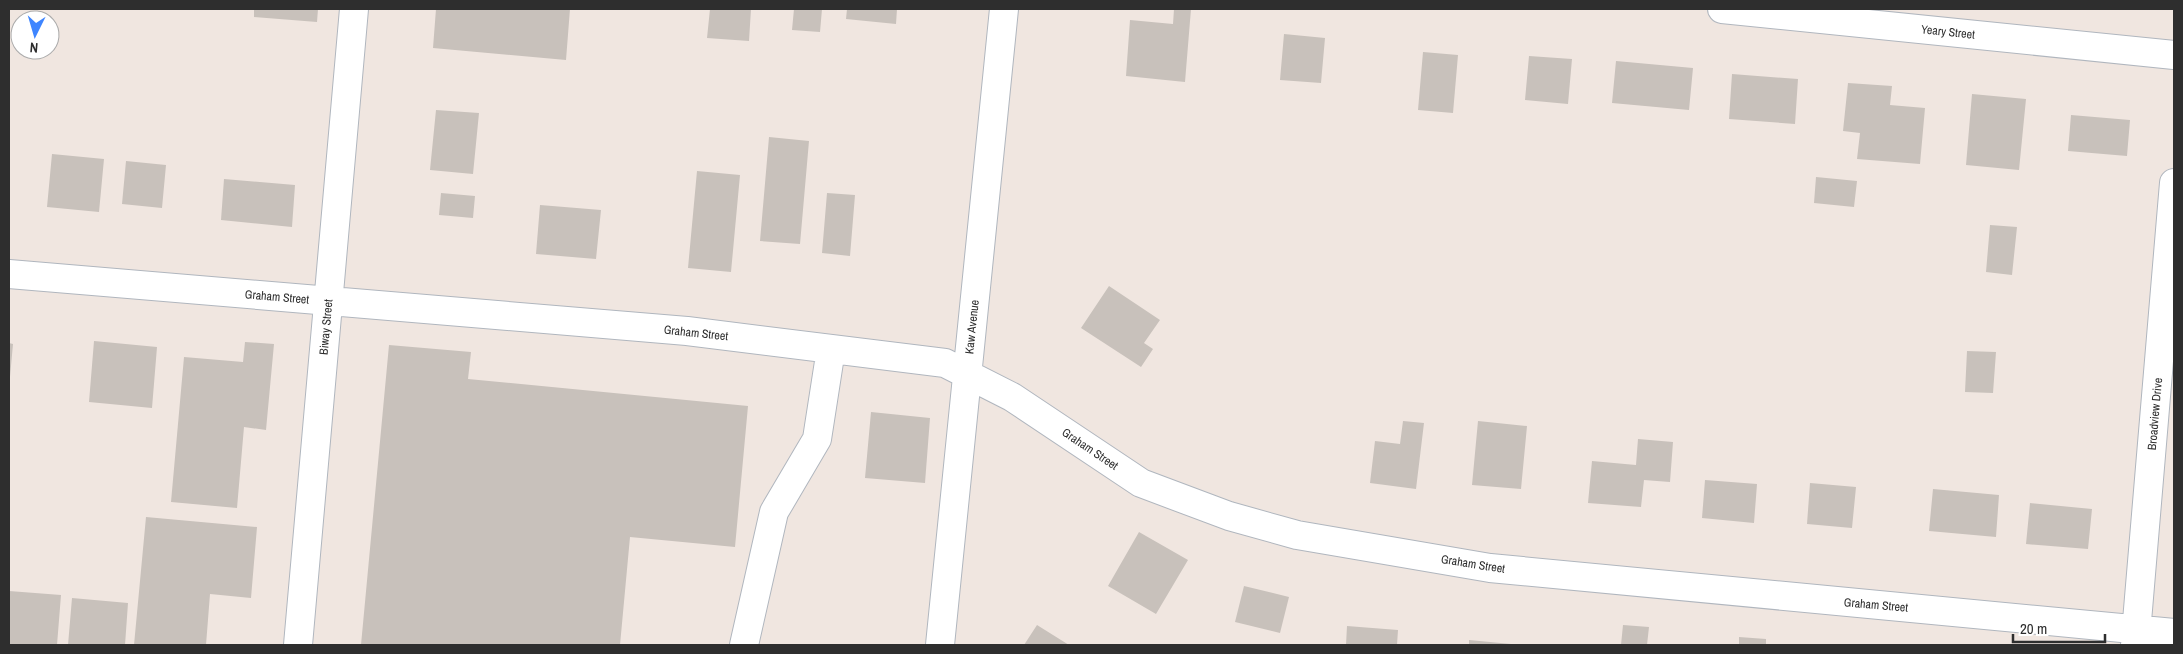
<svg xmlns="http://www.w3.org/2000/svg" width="2183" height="654" font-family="'Archivo Narrow',sans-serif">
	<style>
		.building { fill: #c8c1bb }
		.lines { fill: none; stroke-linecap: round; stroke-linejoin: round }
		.minor-casing { stroke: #b0b6be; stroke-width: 30 }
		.minor { stroke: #fff; stroke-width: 28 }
		.labels { text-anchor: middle; stroke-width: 4; stroke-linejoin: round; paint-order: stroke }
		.street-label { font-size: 12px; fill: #2e2e2e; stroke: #fff }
	</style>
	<rect width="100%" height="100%" fill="#f0e6e0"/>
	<path class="building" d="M 254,9 L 318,9 L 317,22 L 254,17 Z
		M 436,9 L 570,9 L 566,60 L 433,48 Z
		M 710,9 L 751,9 L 749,41 L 707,38 Z
		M 794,9 L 822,9 L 820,32 L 792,30 Z
		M 847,9 L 897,9 L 896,24 L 846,19 Z
		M 1174,9 L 1191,9 L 1185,82 L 1126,76 L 1130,20 L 1173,24 Z
		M 1284,34 L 1325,38 L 1321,83 L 1280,80 Z
		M 1423,52 L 1458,55 L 1453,113 L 1418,110 Z
		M 1529,56 L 1572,59 L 1568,104 L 1525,100 Z
		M 1616,61 L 1693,68 L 1689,110 L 1612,103 Z
		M 1732,74 L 1798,79 L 1795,124 L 1729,119 Z
		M 1848,83 L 1892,86 L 1890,105 L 1925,108 L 1920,164 L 1857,159 L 1860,133 L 1843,131 Z
		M 1972,94 L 2026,99 L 2019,170 L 1966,165 Z
		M 436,110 L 479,113 L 473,174 L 430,170 Z
		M 2071,115 L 2130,120 L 2127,156 L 2068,151 Z
		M 769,137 L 809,141 L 800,244 L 760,241 Z
		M 52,154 L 104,159 L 99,212 L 47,207 Z
		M 126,161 L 166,165 L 162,208 L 122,204 Z
		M 697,171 L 740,175 L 731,272 L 688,268 Z
		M 1816,177 L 1857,181 L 1854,207 L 1814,203 Z
		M 224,179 L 295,185 L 292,227 L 221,220 Z
		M 441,193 L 475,196 L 473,218 L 439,215 Z
		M 827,193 L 855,195 L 850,256 L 822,253 Z
		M 540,205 L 601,210 L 596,259 L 536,254 Z
		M 1990,225 L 2017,227 L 2012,275 L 1986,272 Z
		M 1109,286 L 1160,320 L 1144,343 L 1153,349 L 1141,367 L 1081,328 Z
		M 94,341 L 157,347 L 152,408 L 89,402 Z
		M 245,342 L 274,344 L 266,430 L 244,427 L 237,508 L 171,502 L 184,357 L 243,362 Z
		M 9,343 L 13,344 L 10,377 L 9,377 Z
		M 389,345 L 471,352 L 468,379 L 748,406 L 735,547 L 630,537 L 620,645 L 361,645 Z
		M 1967,351 L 1996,352 L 1993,393 L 1965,392 Z
		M 871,412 L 930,418 L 925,483 L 865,478 Z
		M 1403,421 L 1424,423 L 1416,489 L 1370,483 L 1375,441 L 1400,444 Z
		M 1478,421 L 1527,426 L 1521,489 L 1472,485 Z
		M 1638,439 L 1673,442 L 1670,482 L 1644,480 L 1641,507 L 1588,503 L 1592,461 L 1636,465 Z
		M 1705,480 L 1757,484 L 1754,523 L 1702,518 Z
		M 1810,483 L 1856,487 L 1852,528 L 1807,524 Z
		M 1933,489 L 1999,495 L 1996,537 L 1929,531 Z
		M 2030,503 L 2092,509 L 2088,549 L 2026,544 Z
		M 146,517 L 257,527 L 251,598 L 210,594 L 206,645 L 134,645 Z
		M 1139,532 L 1188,560 L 1156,614 L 1108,586 Z
		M 1244,586 L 1289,597 L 1280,633 L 1235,622 Z
		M 9,591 L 61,595 L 57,645 L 9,645 Z
		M 72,598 L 128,603 L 125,645 L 68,645 Z
		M 1037,625 L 1069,645 L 1024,645 Z
		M 1623,625 L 1649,627 L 1647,645 L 1621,645 Z
		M 1347,626 L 1398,630 L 1397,645 L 1346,645 Z
		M 1739,637 L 1766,639 L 1766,645 L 1739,645 Z
		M 1469,640 L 1511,644 L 1511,645 L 1469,645 Z"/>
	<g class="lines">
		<defs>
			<path id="minor" d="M 1722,9 L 2174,55
				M 9,274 L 687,331 L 945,363 L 1012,397 L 1141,483 L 1229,516 L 1297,535 L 1490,568 L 2174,633
				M 298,645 L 354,9
				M 744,645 L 774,512 L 817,439 L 831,349
				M 940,645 L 1004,9
				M 2135,645 L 2174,183"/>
		</defs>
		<use href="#minor" class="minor-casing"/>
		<use href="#minor" class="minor"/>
	</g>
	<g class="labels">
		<g class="street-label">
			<text transform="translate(1948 32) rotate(6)" y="4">Yeary Street</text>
			<text transform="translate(277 297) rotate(5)" y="4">Graham Street</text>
			<text transform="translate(326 327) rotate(-85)" y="4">Biway Street</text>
			<text transform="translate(972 327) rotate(-84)" y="4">Kaw Avenue</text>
			<text transform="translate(696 333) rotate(6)" y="4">Graham Street</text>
			<text transform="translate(2155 414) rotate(-85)" y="4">Broadview Drive</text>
			<text transform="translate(1090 449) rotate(34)" y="4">Graham Street</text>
			<text transform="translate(1473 564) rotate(9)" y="4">Graham Street</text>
			<text transform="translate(1876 605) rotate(5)" y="4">Graham Street</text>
		</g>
	</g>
	<rect width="2183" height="654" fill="none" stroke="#2e2e2e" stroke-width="20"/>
	<g transform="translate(35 35) rotate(185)"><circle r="24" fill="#ffffff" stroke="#ababab"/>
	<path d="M0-4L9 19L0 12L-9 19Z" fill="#3e85ff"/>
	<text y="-8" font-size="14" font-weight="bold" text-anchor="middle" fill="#2e2e2e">N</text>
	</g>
	<path d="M2013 634v8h92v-8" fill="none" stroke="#2e2e2e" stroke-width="2.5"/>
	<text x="2020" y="634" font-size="15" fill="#2e2e2e" stroke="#ffffff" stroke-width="4" paint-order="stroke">20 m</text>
</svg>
